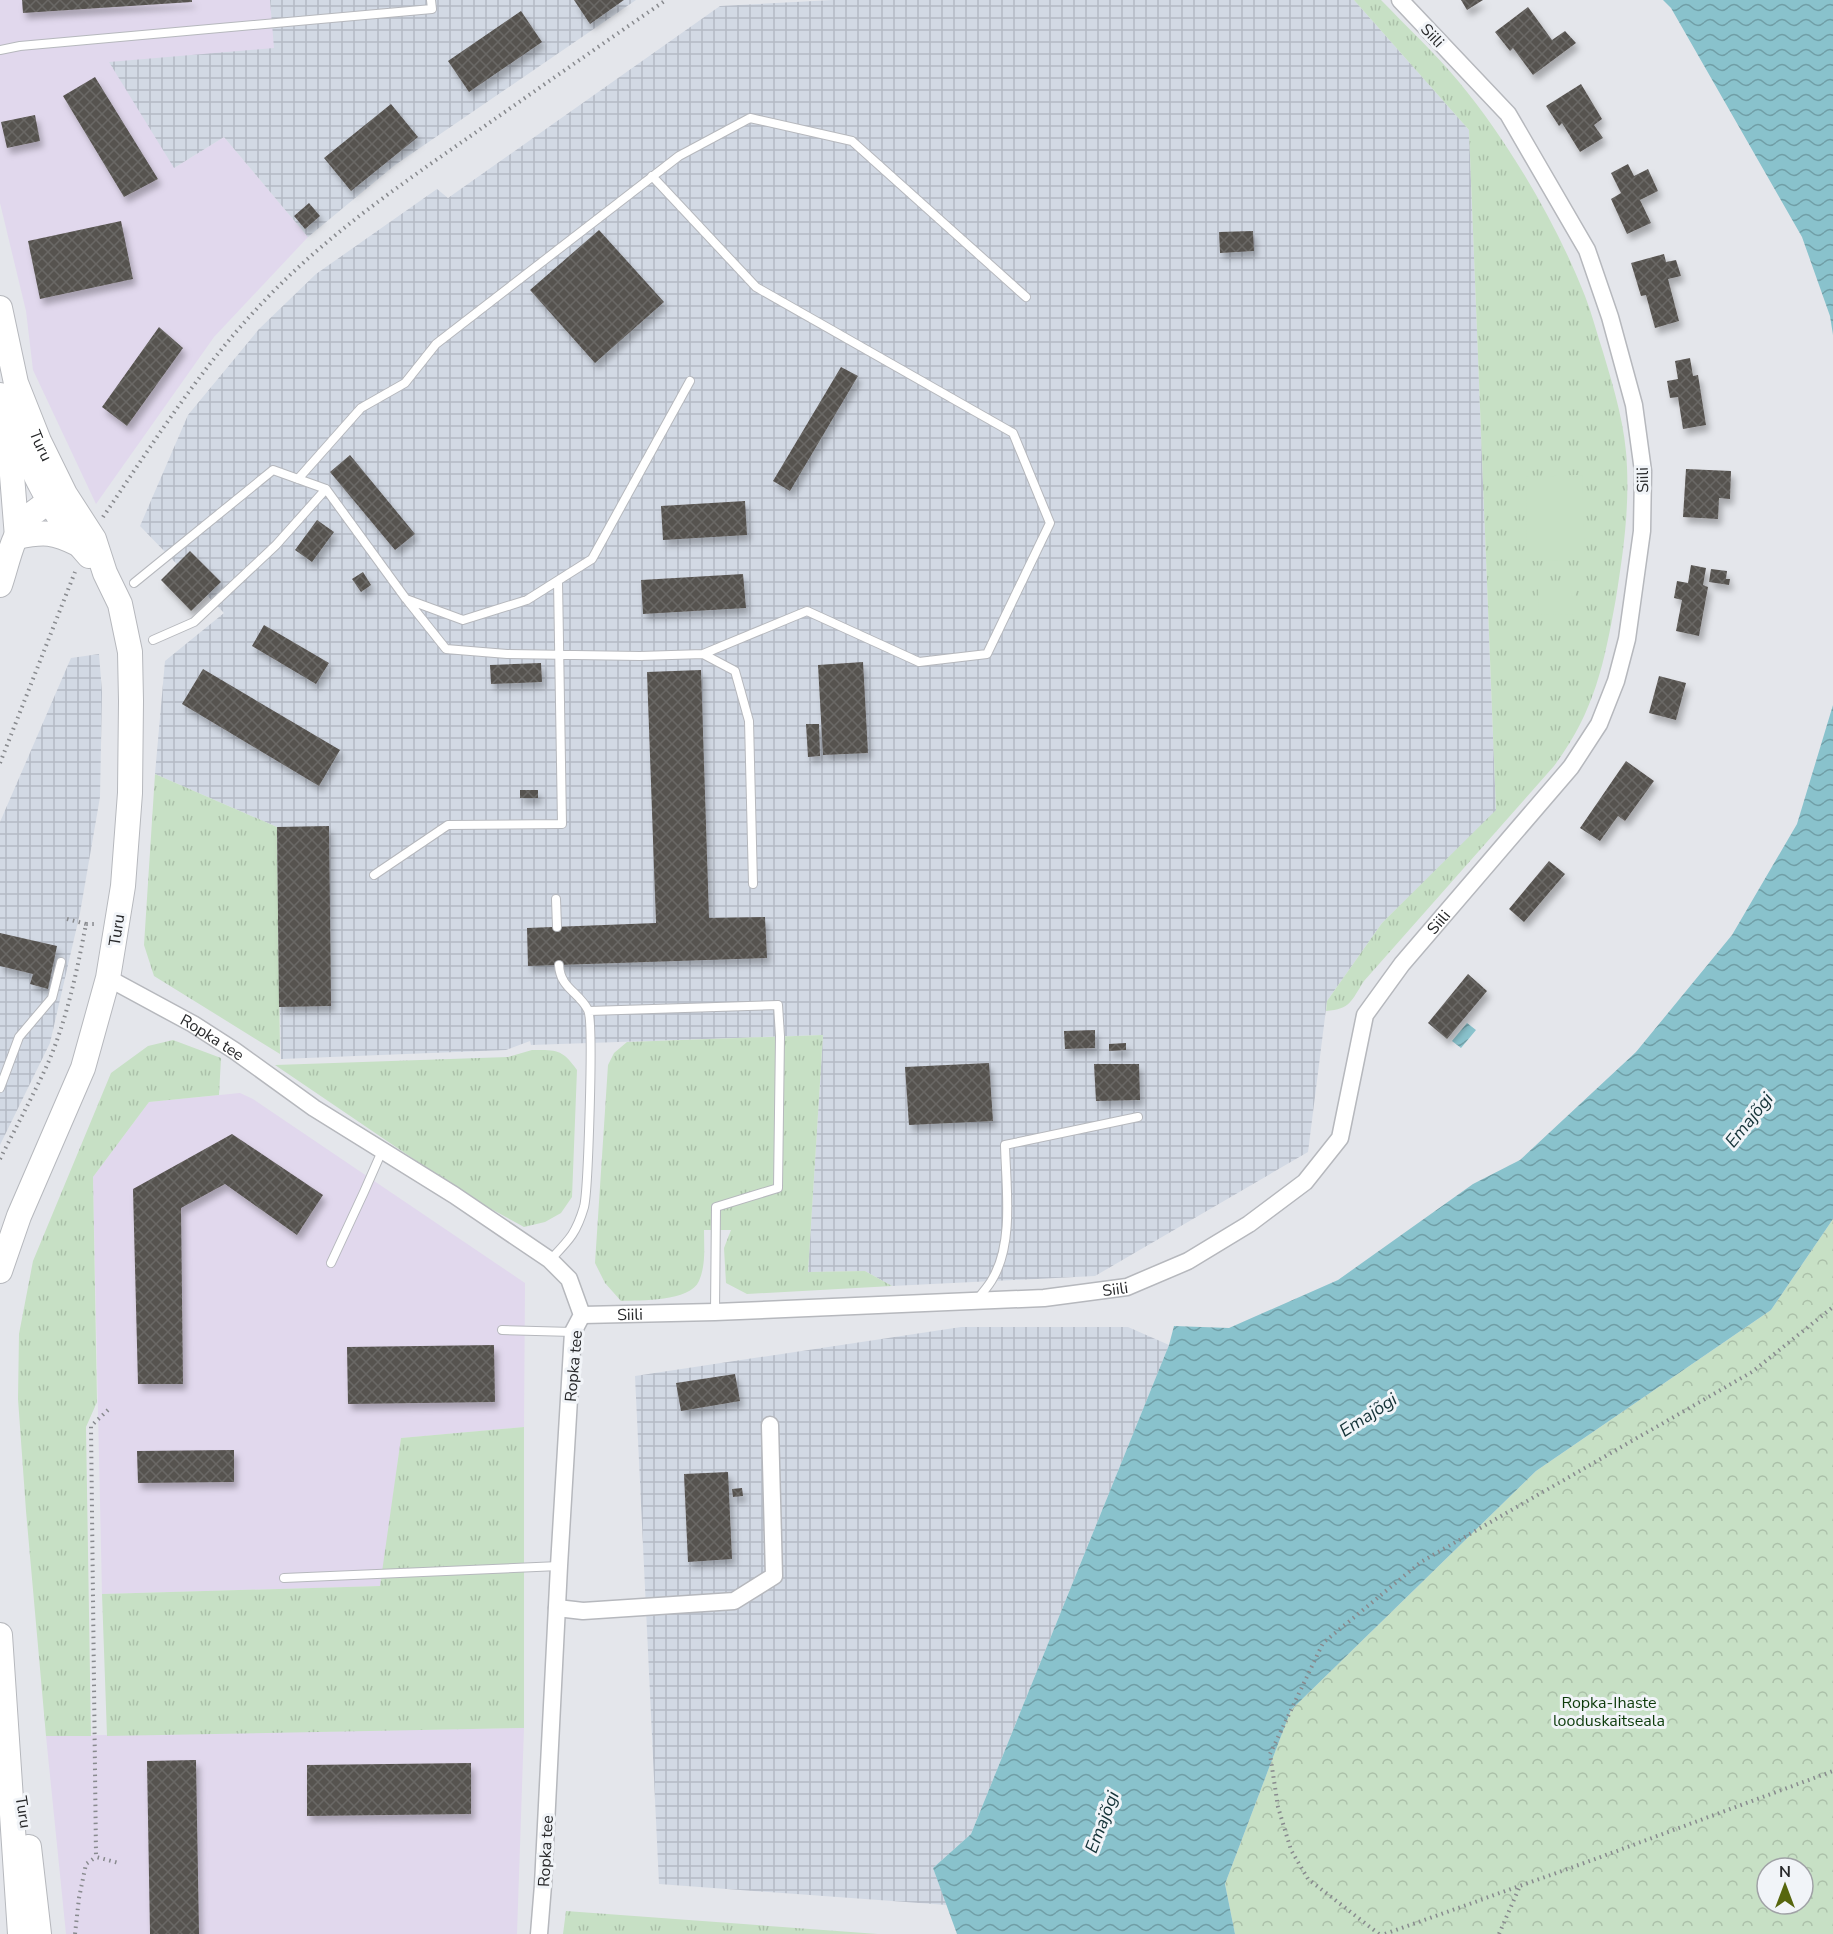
<svg xmlns="http://www.w3.org/2000/svg" width="1833" height="1934" font-family="'Nunito Sans',sans-serif">
	<style>
		.commercial { fill: #e1d8ed }
		.industrial { fill: url(#industrial-grid) }
		.grass { fill: url(#grass-tufts) }
		.park { fill: url(#park-crowns); fill-rule: evenodd }
		.pitch { fill: #c7e0c5 }
		.water { fill: url(#water-waves) }
		.building { fill: url(#building-cross-hatch); filter: url(#shadow) }
		.lines { fill: none; stroke-linecap: round; stroke-linejoin: round }
		.lane-casing { stroke: #b6b8bd; stroke-width: 10 }
		.street-casing { stroke: #b6b8bd; stroke-width: 19 }
		.secondary-casing { stroke: #b6b8bd; stroke-width: 26 }
		.path { stroke: #888a8e; stroke-width: 4; stroke-dasharray: 1.5 4.5; stroke-linecap: butt }
		.lane { stroke: #fff; stroke-width: 8 }
		.street { stroke: #fff; stroke-width: 16 }
		.secondary { stroke: #fff; stroke-width: 24 }
		.labels { text-anchor: middle; stroke-width: 6; stroke-linejoin: round; paint-order: stroke }
		.street-label { font-size: 16px; fill: #27282a; stroke: #f1f4f8 }
		.park-label { font-size: 16px; fill: #0c3a0a; stroke: #f1f4f8 }
		.water-label { font-size: 18px; font-style: italic; fill: #153338; stroke: #f1f4f8 }
	</style>
	<defs>
		<pattern id="industrial-grid" width="8" height="8" patternUnits="userSpaceOnUse" patternTransform="scale(1.5)"><rect width="8" height="8" fill="#d2d9e4"/><path d="M0 4h8M4 0v8" fill="none" stroke="#b4bac4"/></pattern>
		<pattern id="grass-tufts" width="24" height="20" patternUnits="userSpaceOnUse" patternTransform="scale(1.5)"><rect width="24" height="20" fill="#c7e0c5"/><path d="M3 7l-1-3M5 7V3M7 7l1-3M15 17l-1-3M17 17v-4M19 17l1-3" fill="none" stroke="#abc0a9"/></pattern>
		<pattern id="park-crowns" width="20" height="18" patternUnits="userSpaceOnUse" patternTransform="scale(1.5)"><rect width="20" height="18" fill="#c7e0c5"/><path d="M2 6a3 3 0 1 1 6 0M12 15a3 3 0 1 1 6 0" fill="none" stroke="#abc0a9"/></pattern>
		<pattern id="water-waves" width="16" height="10" patternUnits="userSpaceOnUse" patternTransform="scale(1.5)"><rect width="16" height="10" fill="#89c2cc"/><path d="M0 5q4-4 8 0t8 0" fill="none" stroke="#709ea6"/></pattern>
		<pattern id="building-cross-hatch" width="8" height="8" patternUnits="userSpaceOnUse" patternTransform="scale(1.5)"><rect width="8" height="8" fill="#56524f"/><path d="M0 0l8 8M0 8l8-8" fill="none" stroke="#6b6865"/></pattern>
		<filter id="shadow"><feDropShadow dx="3.5" dy="6" stdDeviation="3" flood-color="#0004"/></filter>
	</defs>
	<rect width="100%" height="100%" fill="#e4e6eb"/>
	<path class="commercial" d="M 0,0 L 270,0 L 275,48 L 174,168 L 224,137 L 308,237 L 214,337 L 96,504 L 33,370 L 26,311 L 0,203 Z
		M 240,1093 L 253,1099 L 525,1283 L 524,1427 L 401,1438 L 381,1586 L 102,1594 L 93,1177 L 149,1102 Z
		M 524,1728 L 517,1934 L 66,1934 L 46,1736 Z"/>
	<path class="industrial" d="M 270,0 L 636,0 L 395,165 L 308,237 L 224,137 L 174,168 L 109,62 L 274,48 Z
		M 833,0 L 1354,0 L 1469,130 L 1496,811 L 1382,923 L 1327,1001 L 1308,1152 L 1095,1276 L 892,1286 L 865,1271 L 808,1272 L 823,1035 L 531,1045 L 530,1041 L 506,1050 L 281,1059 L 277,827 L 155,774 L 165,661 L 224,613 L 140,526 L 188,415 L 259,329 L 316,274 L 437,189 L 448,198 L 720,6 Z
		M 99,654 L 102,692 L 100,797 L 80,913 L 50,1043 L 0,1145 L 0,822 L 71,658 Z
		M 961,1327 L 1128,1327 L 1169,1345 L 971,1834 L 933,1868 L 947,1905 L 659,1884 L 635,1376 Z"/>
	<path class="grass" d="M 1354,0 L 1381,0 C 1407,27 1435,53 1459,82 C 1508,141 1557,224 1585,296 C 1592,314 1597,334 1603,352 C 1614,389 1626,428 1627,467 C 1629,512 1623,554 1616,598 C 1604,664 1595,711 1554,766 L 1364,981 C 1351,1001 1351,1009 1326,1011 L 1327,1001 L 1382,923 L 1496,810 L 1469,130 Z
		M 155,774 L 277,827 L 280,1054 L 154,976 L 144,945 Z
		M 823,1035 L 808,1272 L 865,1271 L 892,1286 L 747,1294 L 726,1283 L 724,1248 L 731,1230 L 704,1230 C 704,1247 706,1265 699,1281 C 690,1302 640,1300 621,1301 L 605,1283 L 595,1263 L 608,1065 L 614,1053 L 627,1042 Z
		M 173,1040 L 221,1058 L 219,1095 L 149,1102 L 93,1177 L 97,1402 L 86,1427 L 91,1736 L 46,1736 L 26,1511 L 18,1399 L 19,1334 L 33,1261 L 111,1073 L 148,1046 Z
		M 532,1050 C 557,1050 562,1049 577,1070 L 572,1197 L 561,1213 L 545,1222 L 524,1227 L 471,1198 L 275,1065 L 508,1057 Z
		M 524,1427 L 524,1728 L 107,1736 L 102,1594 L 380,1586 L 401,1438 Z
		M 566,1911 L 878,1934 L 563,1934 Z"/>
	<path class="park" d="M 1833,1219 L 1833,1934 L 1235,1934 L 1225,1884 L 1291,1710 L 1536,1471 L 1771,1310 ZM 1767,1868 L 1803,1868 L 1803,1904 L 1767,1904 Z"/>
	<path class="pitch" d="M 1582,475 L 1585,560 L 1527,561 L 1526,477 Z
		M 1538,581 L 1575,581 L 1575,615 L 1539,614 Z"/>
	<path class="water" d="M 1663,0 L 1833,0 L 1833,335 L 1830,316 L 1802,237 L 1671,8 Z
		M 1833,705 L 1833,1219 L 1771,1310 L 1536,1471 L 1291,1710 L 1225,1884 L 1235,1934 L 957,1934 L 933,1868 L 971,1834 L 1169,1345 L 1174,1326 L 1229,1328 L 1338,1280 L 1473,1184 L 1520,1160 L 1636,1052 L 1732,935 L 1797,824 Z
		M 1467,1023 L 1476,1030 L 1461,1048 L 1452,1041 Z"/>
	<path class="building" d="M 22,0 L 192,0 L 192,2 L 23,13 Z
		M 574,0 L 624,0 L 590,24 Z
		M 1461,0 L 1483,0 L 1467,10 Z
		M 1528,7 L 1552,40 L 1565,31 L 1576,43 L 1533,75 L 1513,48 L 1510,51 L 1495,32 Z
		M 521,11 L 542,42 L 469,92 L 448,61 Z
		M 95,77 L 158,179 L 124,197 L 63,96 Z
		M 1581,84 L 1602,119 L 1594,125 L 1603,138 L 1580,152 L 1562,123 L 1559,126 L 1546,106 Z
		M 391,104 L 418,137 L 351,191 L 324,158 Z
		M 35,115 L 40,141 L 7,148 L 1,122 Z
		M 1628,164 L 1634,176 L 1648,169 L 1658,191 L 1640,200 L 1651,223 L 1627,234 L 1611,199 L 1621,193 L 1611,173 Z
		M 309,203 L 320,216 L 305,229 L 294,216 Z
		M 121,221 L 133,279 L 40,299 L 28,241 Z
		M 599,230 L 664,302 L 595,363 L 530,290 Z
		M 1253,231 L 1254,251 L 1220,253 L 1219,232 Z
		M 1664,254 L 1666,262 L 1676,260 L 1681,276 L 1668,279 L 1679,321 L 1655,328 L 1646,295 L 1641,296 L 1631,263 Z
		M 159,327 L 183,348 L 127,426 L 102,407 Z
		M 1690,358 L 1693,376 L 1698,375 L 1706,425 L 1683,429 L 1678,397 L 1670,398 L 1667,381 L 1678,379 L 1675,361 Z
		M 841,367 L 858,376 L 790,491 L 773,481 Z
		M 350,455 L 415,534 L 395,550 L 330,472 Z
		M 1686,469 L 1731,471 L 1730,499 L 1719,498 L 1718,519 L 1683,517 Z
		M 745,501 L 747,535 L 663,540 L 661,506 Z
		M 317,520 L 334,532 L 312,562 L 295,550 Z
		M 190,551 L 221,582 L 191,611 L 161,580 Z
		M 1691,565 L 1706,568 L 1703,585 L 1708,587 L 1699,636 L 1676,631 L 1682,600 L 1674,598 L 1677,581 L 1688,583 Z
		M 1711,569 L 1727,571 L 1726,579 L 1730,579 L 1729,585 L 1709,582 Z
		M 363,572 L 371,585 L 361,592 L 352,579 Z
		M 743,574 L 746,608 L 643,614 L 641,580 Z
		M 264,625 L 329,663 L 316,684 L 252,646 Z
		M 863,662 L 868,753 L 823,755 L 818,665 Z
		M 541,663 L 542,682 L 491,684 L 490,665 Z
		M 203,669 L 340,750 L 319,786 L 182,704 Z
		M 701,670 L 709,918 L 765,917 L 767,958 L 528,966 L 527,928 L 656,923 L 647,672 Z
		M 1659,676 L 1686,683 L 1676,720 L 1649,713 Z
		M 806,724 L 819,724 L 820,756 L 808,757 Z
		M 1626,761 L 1654,781 L 1625,821 L 1618,816 L 1600,841 L 1580,828 Z
		M 520,790 L 538,790 L 538,798 L 520,798 Z
		M 329,826 L 331,1006 L 279,1007 L 277,827 Z
		M 1549,861 L 1565,874 L 1524,922 L 1509,909 Z
		M 0,933 L 57,946 L 48,989 L 30,984 L 33,974 L 0,966 Z
		M 1468,974 L 1487,991 L 1447,1039 L 1428,1023 Z
		M 1095,1030 L 1095,1048 L 1065,1049 L 1064,1031 Z
		M 1126,1043 L 1126,1050 L 1109,1051 L 1109,1044 Z
		M 989,1063 L 993,1121 L 909,1125 L 905,1067 Z
		M 1094,1064 L 1139,1064 L 1140,1100 L 1096,1101 Z
		M 232,1134 L 323,1195 L 297,1235 L 225,1184 L 181,1208 L 183,1384 L 138,1384 L 133,1189 Z
		M 494,1345 L 495,1402 L 348,1404 L 347,1347 Z
		M 735,1374 L 740,1401 L 681,1411 L 676,1383 Z
		M 234,1450 L 234,1482 L 138,1483 L 137,1451 Z
		M 728,1472 L 732,1559 L 688,1562 L 684,1474 Z
		M 742,1488 L 743,1496 L 733,1497 L 732,1489 Z
		M 196,1760 L 199,1934 L 150,1934 L 147,1761 Z
		M 471,1763 L 471,1814 L 307,1816 L 307,1765 Z"/>
	<g class="lines">
		<defs>
			<path id="lane" d="M 0,50 L 20,46 L 432,9 L 431,0
				M 652,176 L 756,287 L 1013,433 L 1050,523 L 987,654 L 919,662 L 807,611 L 703,654
				M 298,479 L 361,408 L 405,383 L 436,344 L 679,156 L 750,118 L 852,141 L 1026,297
				M 134,583 L 273,470 L 326,489 L 406,599 L 463,620 L 527,600 L 592,559 L 690,381
				M 407,600 L 446,649 L 507,654 L 640,656 L 703,654 L 735,671 L 749,721 L 753,884
				M 153,640 L 194,622 L 276,545 L 326,489
				M 374,875 L 448,825 L 562,824 L 558,581
				M 556,899 L 557,927
				M 589,1011 L 778,1005 L 780,1036 L 778,1188 L 716,1207 L 715,1312
				M 0,1088 L 19,1037 L 52,998 L 61,962
				M 550,1260 C 569,1240 576,1234 584,1207 C 588,1191 594,1021 588,1010 C 579,992 560,988 559,965
				M 331,1263 L 364,1192 L 382,1151
				M 976,1301 C 982,1293 989,1286 993,1278 C 1014,1242 1006,1186 1005,1145 L 1138,1117
				M 502,1330 L 573,1332
				M 284,1578 L 559,1566"/>
			<g id="street">
				<path id="s1" d="M 108,978 L 193,1024 L 235,1051 L 314,1108 L 454,1195 L 550,1260 L 569,1279 L 582,1315 L 573,1332 L 559,1566 L 543,1885 L 539,1934"/>
				<path id="s2" d="M 582,1315 L 715,1312 L 1044,1298 L 1127,1287 L 1188,1261 L 1249,1224 L 1305,1182 L 1340,1138 L 1365,1015 L 1402,964 L 1571,767 L 1599,724 L 1616,681 L 1627,639 L 1642,531 L 1643,471 L 1634,405 L 1610,317 L 1587,250 L 1508,114 L 1400,0"/>
				<path d="M 557,1608 L 583,1611 L 734,1601 L 774,1576 L 770,1425"/>
			</g>
			<g id="secondary">
				<path id="s3" d="M 0,308 L 16,383 L 39,441 L 65,494 L 94,539 L 105,573 L 120,604 L 130,652 L 131,701 L 130,793 L 123,886 L 108,978 L 83,1068 L 19,1216 L 0,1271"/>
				<path d="M 0,395 C 24,451 47,511 89,556"/>
				<path d="M 5,429 L 11,463 L 17,537"/>
				<path d="M 17,537 C 44,531 54,532 78,544"/>
				<path d="M 0,585 C 7,565 12,535 27,519 C 36,508 51,502 63,495"/>
				<path d="M 0,1635 L 20,1934"/>
				<path d="M 29,1847 L 39,1934"/>
			</g>
		</defs>
		<use href="#lane" class="lane-casing"/>
		<use href="#street" class="street-casing"/>
		<use href="#secondary" class="secondary-casing"/>
		<path class="path" d="M 103,517 C 154,442 202,365 266,299 C 327,235 400,185 472,135 C 536,90 601,45 666,0
			M 0,763 L 75,572
			M 67,919 L 86,924
			M 0,1159 C 16,1127 33,1096 48,1063 C 67,1019 77,971 86,924 L 96,924
			M 108,1410 L 91,1426 L 96,1857 L 119,1863
			M 75,1934 L 79,1898 L 86,1864 L 96,1857
			M 1379,1934 L 1308,1879 L 1291,1850 L 1278,1807 L 1270,1754 L 1323,1643 L 1421,1562 L 1752,1372 L 1833,1307
			M 1385,1934 L 1587,1862 L 1833,1771
			M 1499,1934 L 1520,1886"/>
		<use href="#lane" class="lane"/>
		<use href="#street" class="street"/>
		<use href="#secondary" class="secondary"/>
	</g>
	<g class="labels">
		<g class="street-label">
			<text transform="translate(1433 35) rotate(47)" y="6">Siili</text>
			<text dy="6" stroke="none"><textPath href="#s3" startOffset="144">Turu</textPath></text>
			<text transform="translate(1642 480) rotate(-91)" y="6">Siili</text>
			<text dy="6" stroke="none"><textPath href="#s2" startOffset="1054">Siili</textPath></text>
			<text transform="translate(116 930) rotate(-81)" y="6">Turu</text>
			<text dy="6" stroke="none"><textPath href="#s1" startOffset="120">Ropka tee</textPath></text>
			<text dy="6" stroke="none"><textPath href="#s2" startOffset="534">Siili</textPath></text>
			<text dy="6" stroke="none"><textPath href="#s2" startOffset="48">Siili</textPath></text>
			<text transform="translate(573 1366) rotate(-85)" y="6">Ropka tee</text>
			<text transform="translate(24 1812) rotate(81)" y="6">Turu</text>
			<text transform="translate(545 1851) rotate(-87)" y="6">Ropka tee</text>
		</g>
		<g class="park-label">
			<text x="1609" y="1708">Ropka-Ihaste<tspan x="1609" dy="18">looduskaitseala</tspan></text>
		</g>
		<g class="water-label">
			<text transform="translate(1749 1120) rotate(-51)" y="6">Emajõgi</text>
			<text transform="translate(1368 1415) rotate(-33)" y="6">Emajõgi</text>
			<text transform="translate(1102 1822) rotate(-69)" y="6">Emajõgi</text>
		</g>
	</g>
	<g transform="translate(1785 1886)"><circle r="28" fill="#f1f4f8" stroke="#a0a2a6" stroke-width="1.5"/>
	<path d="M0-4.5L10 22L0 15L-10 22Z" fill="#57660e"/>
	<text y="-9" font-size="16" font-weight="bold" text-anchor="middle" fill="#27282a">N</text>
	</g>
</svg>
